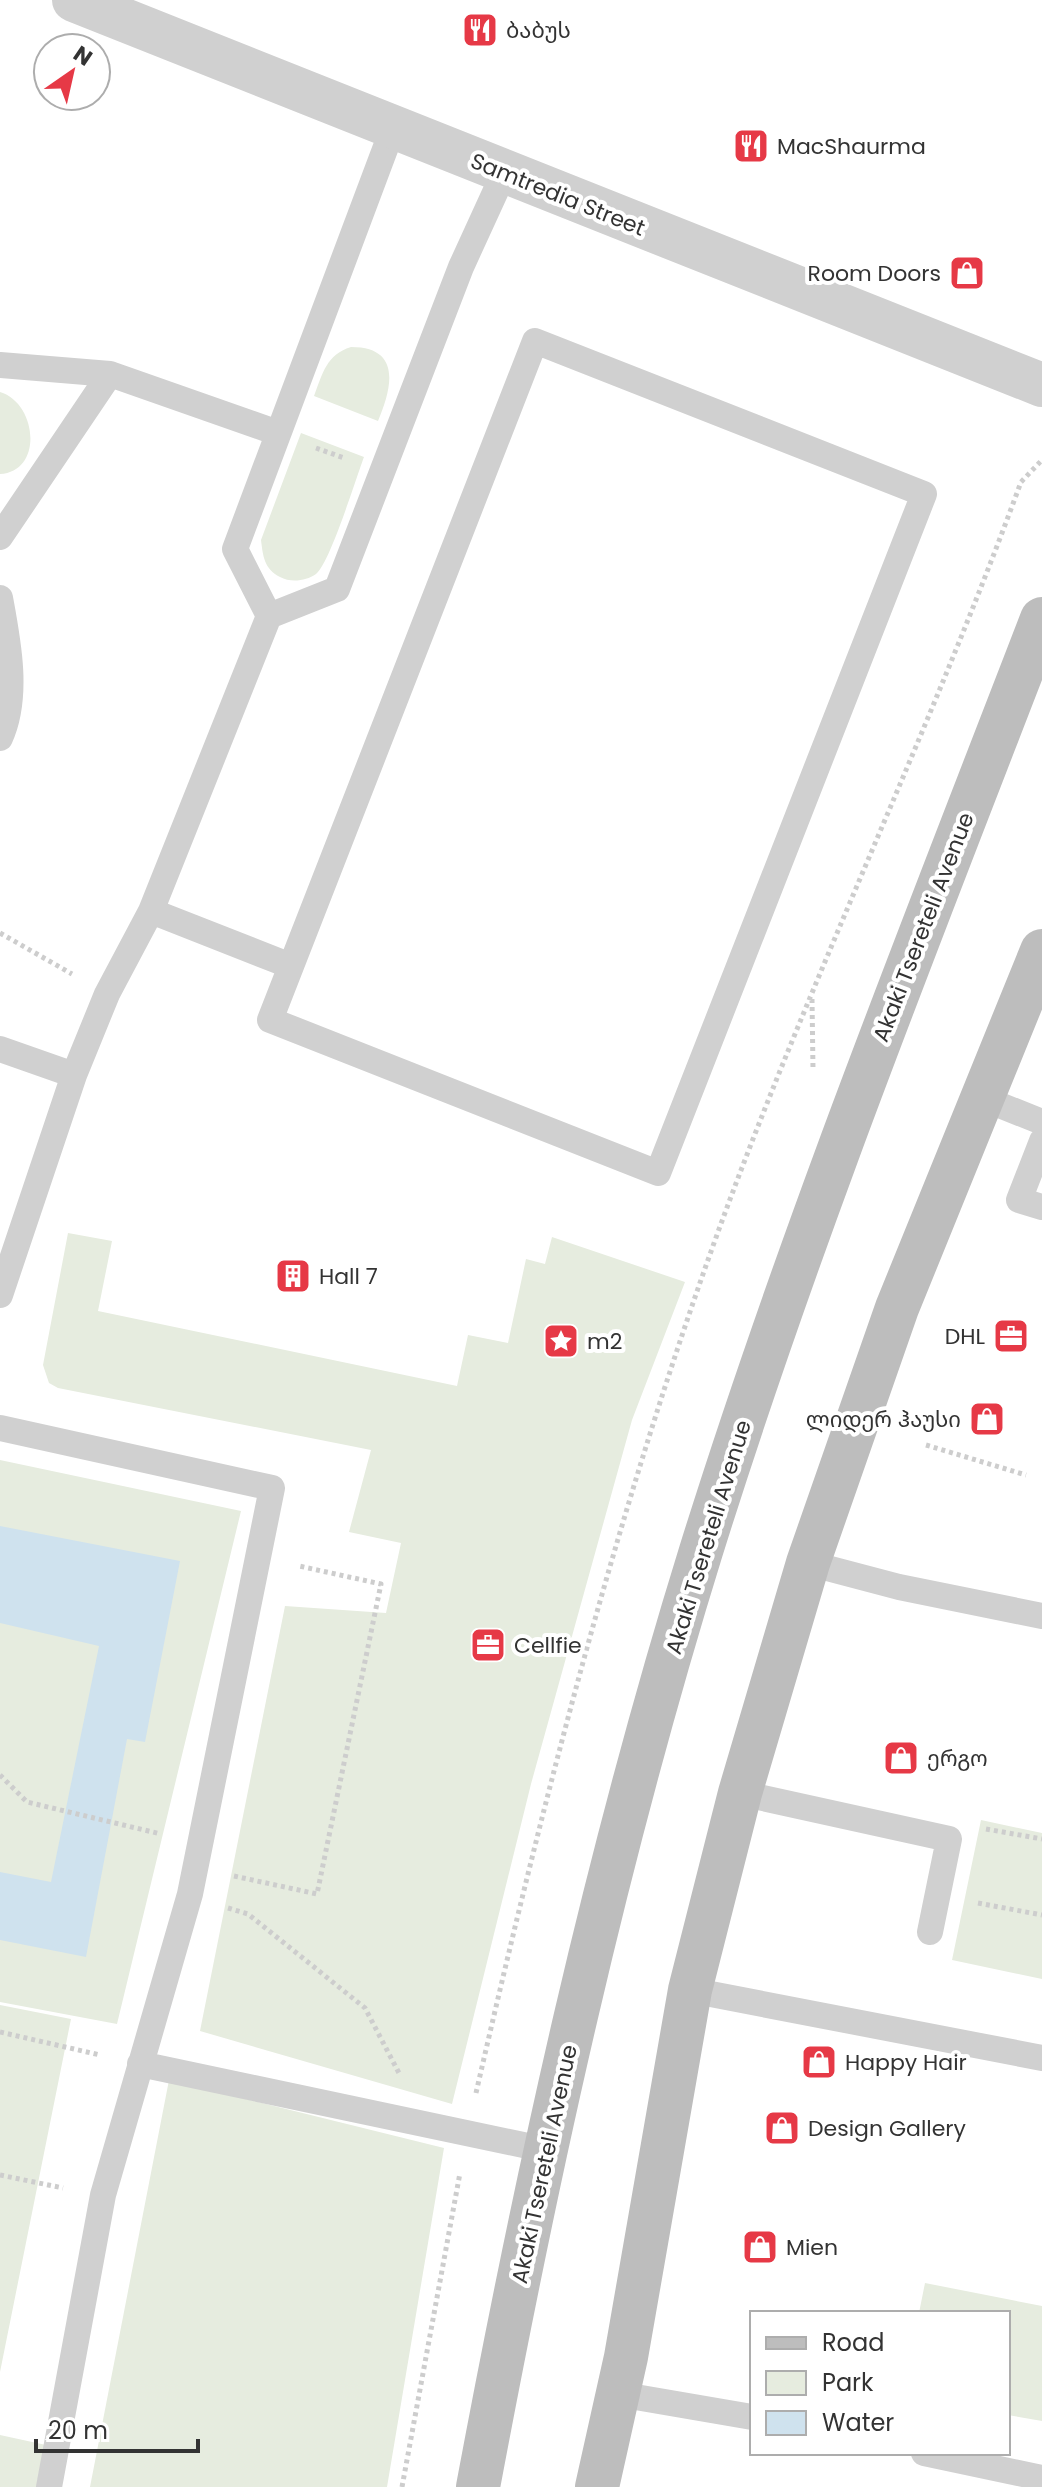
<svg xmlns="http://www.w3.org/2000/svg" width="1042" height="2487" font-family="Poppins,'Noto Sans Georgian',sans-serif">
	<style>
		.green { fill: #e6ecdf }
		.water { fill: #cfe2ee }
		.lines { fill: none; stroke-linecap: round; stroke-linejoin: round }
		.path { stroke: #cdcdcd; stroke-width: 5; stroke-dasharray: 4 4; stroke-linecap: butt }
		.service { stroke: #d0d0d0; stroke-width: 26 }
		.tertiary { stroke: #d0d0d0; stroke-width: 44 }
		.secondary { stroke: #bdbdbd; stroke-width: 44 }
		.labels { text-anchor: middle; stroke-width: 8; stroke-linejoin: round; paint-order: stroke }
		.poi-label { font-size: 22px; fill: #333; stroke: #fff; text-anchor: start }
		.street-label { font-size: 22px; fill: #333; stroke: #fff }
	</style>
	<rect width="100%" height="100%" fill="#fff"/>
	<path class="green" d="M 351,347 C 402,347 392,388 378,421 L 314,396 C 323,373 326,355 351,347 Z
		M 0,392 C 37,403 44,471 0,474 Z
		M 301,433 L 364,457 C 356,478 330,563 316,574 C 306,581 291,583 280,577 C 264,569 263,556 261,540 Z
		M 68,1233 L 112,1241 L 98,1311 L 457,1386 L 468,1335 L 508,1343 L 526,1259 L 545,1264 L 552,1237 L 685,1282 L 632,1420 L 531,1784 L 452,2104 L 200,2031 L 285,1606 L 386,1613 L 401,1543 L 349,1532 L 371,1450 L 58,1388 L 49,1383 L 43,1365 Z
		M 0,1460 L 241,1511 L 117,2024 L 0,2002 Z
		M 981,1820 L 1042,1833 L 1042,1979 L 952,1960 Z
		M 0,2005 L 71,2019 L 0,2372 Z
		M 169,2080 L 444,2148 L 387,2487 L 90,2487 Z
		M 925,2283 L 1042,2306 L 1042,2421 L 1008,2415 L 1008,2313 L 919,2313 Z
		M 0,2435 L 46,2445 L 37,2487 L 0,2487 Z"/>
	<path class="water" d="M 0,1526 L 180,1561 L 145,1742 L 127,1739 L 86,1957 L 0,1940 L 0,1872 L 51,1882 L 99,1646 L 0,1623 Z"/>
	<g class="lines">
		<path class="path" d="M 316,448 L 344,458
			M 0,933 L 72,974
			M 812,999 L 813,1069
			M 926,1445 L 1026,1475
			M 0,1775 L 27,1802 L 161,1834
			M 986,1829 L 1042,1839
			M 234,1876 L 317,1894 L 381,1584 L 299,1566
			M 978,1903 L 1042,1915
			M 228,1908 L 248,1914 L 365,2008 L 400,2075
			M 0,2032 L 100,2055
			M 476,2093 C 539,1818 609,1543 702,1277 C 796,1007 923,750 1021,482 L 1042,460
			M 0,2175 L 63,2188
			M 402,2487 L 460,2173"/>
		<path class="service" d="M 393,128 L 235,549 L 269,616 L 337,589 L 461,267 L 504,173
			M 535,341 L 924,494 L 658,1173 L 270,1020 Z
			M 0,365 L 110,374
			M 0,537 L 110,374 L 278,433
			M 0,598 C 8,641 19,697 0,738
			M 151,911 L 291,966
			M 0,1049 L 74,1075
			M 982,1098 L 1042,1122
			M 1042,1141 L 1019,1200 L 1042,1207
			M 0,1295 L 74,1075 L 107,994 L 151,911 L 269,616
			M 0,1428 L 272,1488 L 190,1894 L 103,2195 L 49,2487
			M 808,1563 L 899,1587 L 1042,1616
			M 740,1793 L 949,1839 L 930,1932
			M 690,1990 L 1042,2058
			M 140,2064 L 547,2150
			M 618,2394 L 752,2417
			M 924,2453 L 1042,2478"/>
		<path class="tertiary" d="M 74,0 L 1042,385"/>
		<path class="secondary" d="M 478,2487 C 537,2172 606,1857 701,1551 C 800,1234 923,928 1042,619
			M 597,2487 L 626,2357 L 690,1990 L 740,1793 L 808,1563 L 897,1308 L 1042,951"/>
	</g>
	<defs>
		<symbol id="restaurant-square" viewBox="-11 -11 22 22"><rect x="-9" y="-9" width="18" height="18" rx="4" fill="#e63946" stroke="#fff"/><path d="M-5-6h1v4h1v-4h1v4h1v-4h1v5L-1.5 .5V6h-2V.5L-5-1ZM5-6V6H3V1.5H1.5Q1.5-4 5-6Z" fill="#fff"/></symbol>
		<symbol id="shop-square" viewBox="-11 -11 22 22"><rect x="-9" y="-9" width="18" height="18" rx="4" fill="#e63946" stroke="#fff"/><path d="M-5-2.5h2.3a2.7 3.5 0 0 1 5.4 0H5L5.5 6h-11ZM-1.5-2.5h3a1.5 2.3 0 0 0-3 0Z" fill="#fff"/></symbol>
		<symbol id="building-square" viewBox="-11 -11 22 22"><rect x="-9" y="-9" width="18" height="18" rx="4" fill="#e63946" stroke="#fff"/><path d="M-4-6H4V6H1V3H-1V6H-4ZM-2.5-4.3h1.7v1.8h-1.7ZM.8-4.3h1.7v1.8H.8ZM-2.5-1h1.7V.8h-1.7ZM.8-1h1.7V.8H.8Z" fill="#fff"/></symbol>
		<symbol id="office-square" viewBox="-11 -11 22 22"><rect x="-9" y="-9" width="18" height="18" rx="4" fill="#e63946" stroke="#fff"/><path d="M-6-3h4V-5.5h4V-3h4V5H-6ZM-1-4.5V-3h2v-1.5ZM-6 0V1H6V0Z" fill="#fff"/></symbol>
		<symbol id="sight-square" viewBox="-11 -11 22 22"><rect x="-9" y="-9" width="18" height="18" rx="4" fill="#e63946" stroke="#fff"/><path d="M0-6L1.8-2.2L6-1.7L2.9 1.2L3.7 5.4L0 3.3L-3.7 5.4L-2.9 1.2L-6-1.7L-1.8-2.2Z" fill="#fff"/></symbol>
	</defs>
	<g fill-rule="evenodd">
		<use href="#restaurant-square" x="460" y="10" width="40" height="40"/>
		<use href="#restaurant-square" x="731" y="126" width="40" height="40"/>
		<use href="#shop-square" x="947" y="253" width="40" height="40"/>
		<use href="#building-square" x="273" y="1256" width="40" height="40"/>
		<use href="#office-square" x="991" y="1316" width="40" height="40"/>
		<use href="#sight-square" x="541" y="1321" width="40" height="40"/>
		<use href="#shop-square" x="967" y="1399" width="40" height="40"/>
		<use href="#office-square" x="468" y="1625" width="40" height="40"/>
		<use href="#shop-square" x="881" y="1738" width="40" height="40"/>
		<use href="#shop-square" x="799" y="2042" width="40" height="40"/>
		<use href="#shop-square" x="762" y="2108" width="40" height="40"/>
		<use href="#shop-square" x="740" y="2227" width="40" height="40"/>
	</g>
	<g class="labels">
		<g class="poi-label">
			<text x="506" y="38">ბაბუს</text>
			<text x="777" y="154">MacShaurma</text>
			<text x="941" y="281" text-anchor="end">Room Doors</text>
			<text x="319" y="1284">Hall 7</text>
			<text x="985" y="1344" text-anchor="end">DHL</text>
			<text x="587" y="1349">m2</text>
			<text x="961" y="1427" text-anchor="end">ლიდერ ჰაუსი</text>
			<text x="514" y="1653">Cellfie</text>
			<text x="927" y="1766">ერგო</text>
			<text x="845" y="2070">Happy Hair</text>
			<text x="808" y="2136">Design Gallery</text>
			<text x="786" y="2255">Mien</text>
		</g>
		<g class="street-label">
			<text transform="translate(558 194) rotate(22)" y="8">Samtredia Street</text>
			<text transform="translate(923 927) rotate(-69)" y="8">Akaki Tsereteli Avenue</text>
			<text transform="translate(708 1537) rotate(-73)" y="8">Akaki Tsereteli Avenue</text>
			<text transform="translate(544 2164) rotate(-78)" y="8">Akaki Tsereteli Avenue</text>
		</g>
	</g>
	<rect x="750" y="2311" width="260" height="144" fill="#ffffff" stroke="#adadad" stroke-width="2"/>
	<rect x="766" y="2337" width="40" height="12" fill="#bdbdbd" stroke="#adadad" stroke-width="2"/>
	<text x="822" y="2351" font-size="24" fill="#333333">Road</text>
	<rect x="766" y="2371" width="40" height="24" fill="#e6ecdf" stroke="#adadad" stroke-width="2"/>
	<text x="822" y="2391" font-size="24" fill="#333333">Park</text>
	<rect x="766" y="2411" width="40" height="24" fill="#cfe2ee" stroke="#adadad" stroke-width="2"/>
	<text x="822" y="2431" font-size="24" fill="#333333">Water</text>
	<g transform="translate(72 72) rotate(34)"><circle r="38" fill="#ffffff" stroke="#adadad" stroke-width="2"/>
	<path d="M0-6L14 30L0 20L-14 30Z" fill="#e63946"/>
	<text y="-12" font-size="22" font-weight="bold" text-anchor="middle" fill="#333333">N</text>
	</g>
	<path d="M36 2439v12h162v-12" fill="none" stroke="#333333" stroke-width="4"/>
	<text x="48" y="2439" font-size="24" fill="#333333" stroke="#ffffff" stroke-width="6" paint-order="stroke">20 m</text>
</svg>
